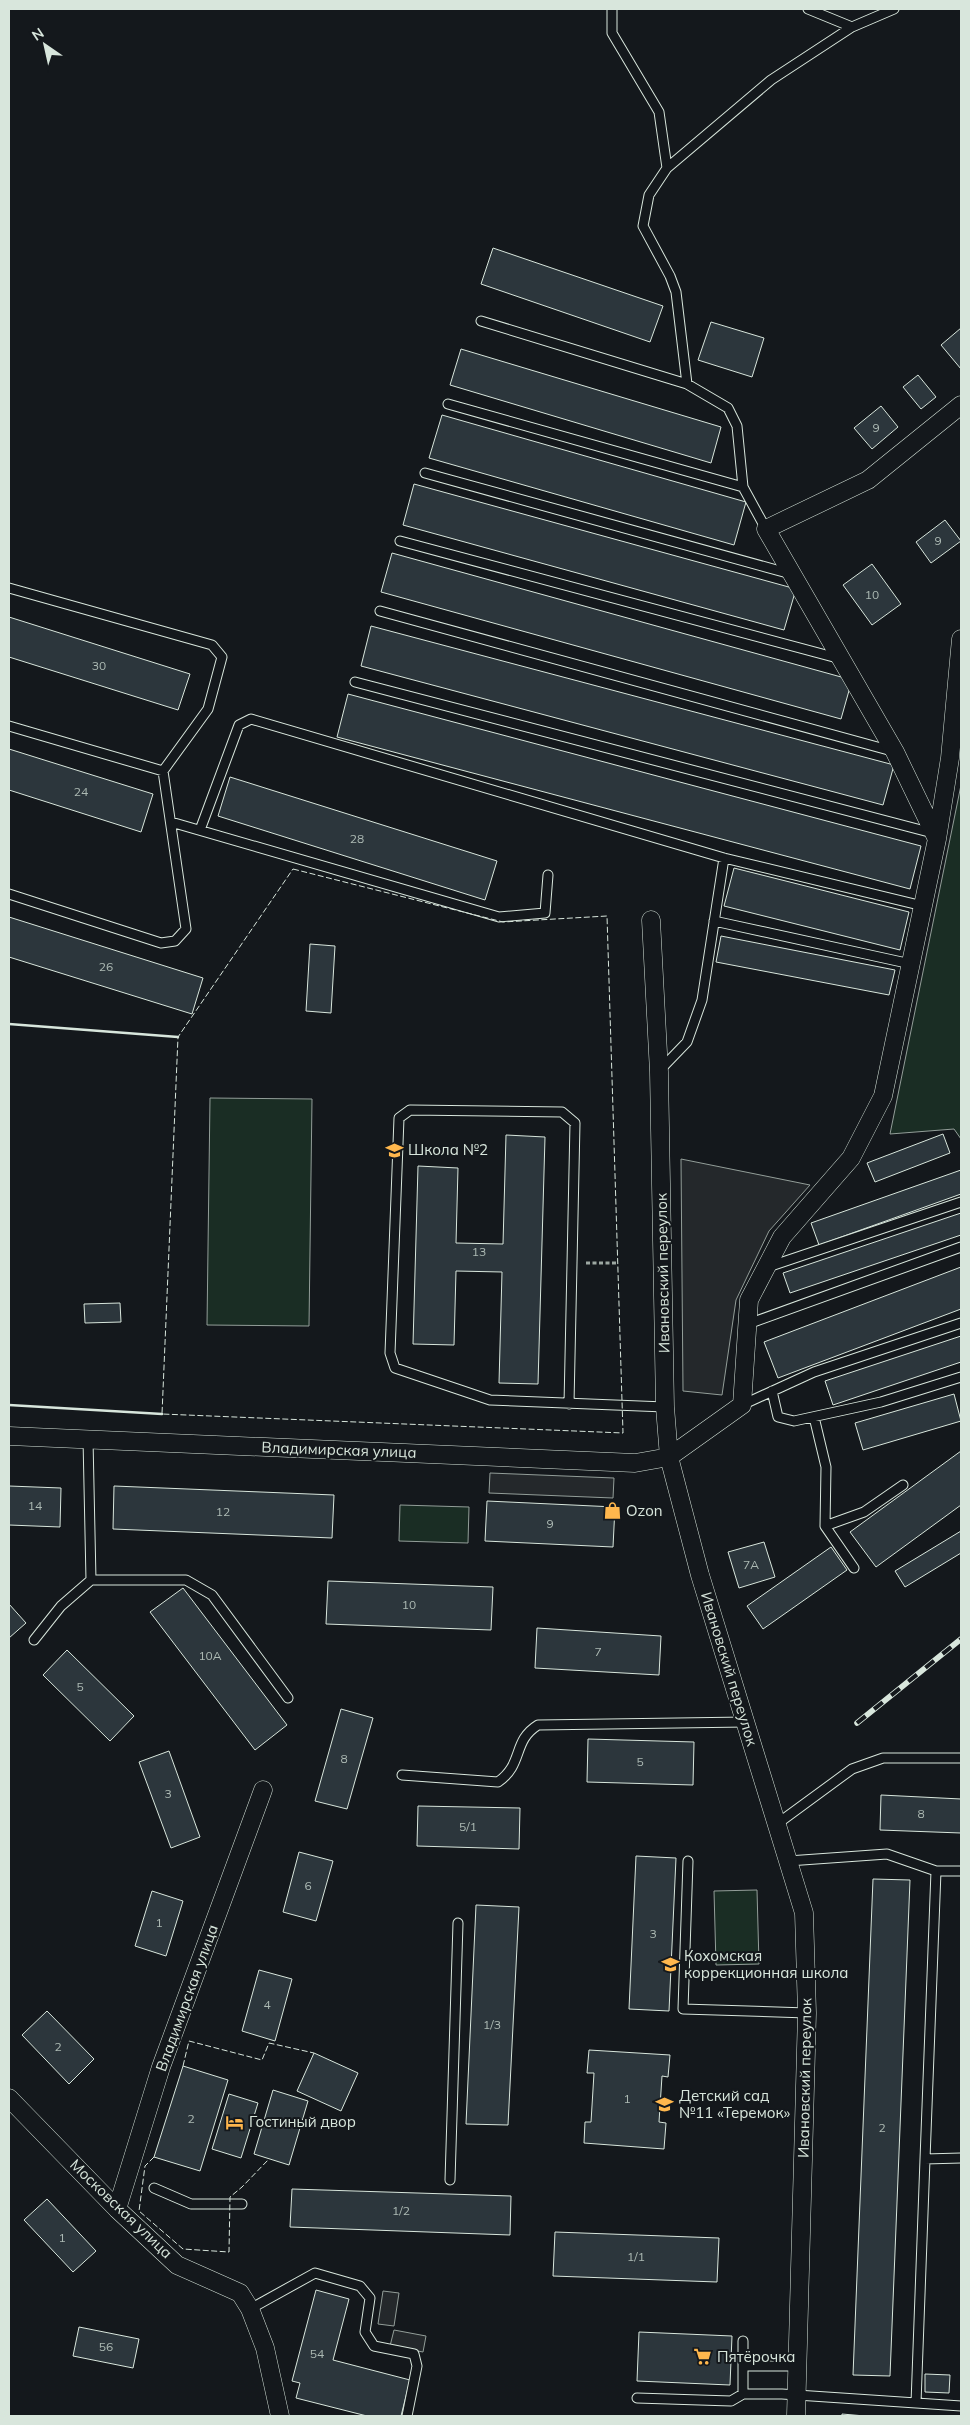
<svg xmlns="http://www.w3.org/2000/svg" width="970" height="2425" font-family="Mulish,sans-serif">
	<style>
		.green { fill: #1a2d24; stroke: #939e99 }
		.parking { fill: #24282b; stroke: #939e99 }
		.building { fill: #2c363c; stroke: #d8e6dc }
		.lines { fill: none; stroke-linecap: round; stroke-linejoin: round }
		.service-casing { stroke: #d8e6dc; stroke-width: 11 }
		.minor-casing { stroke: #d8e6dc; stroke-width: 19 }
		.path { stroke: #9da8a2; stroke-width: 3; stroke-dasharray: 4 2.5; stroke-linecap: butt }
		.service { stroke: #14181c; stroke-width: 9 }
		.minor { stroke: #14181c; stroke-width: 18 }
		.rail-casing { stroke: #d8e6dc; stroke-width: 5.5 }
		.rail { stroke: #14181c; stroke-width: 4; stroke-dasharray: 11; stroke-linecap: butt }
		.fence { stroke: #d8e6dc; stroke-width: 1; stroke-dasharray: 6 2.5; stroke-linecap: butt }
		.wall { stroke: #d8e6dc; stroke-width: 2.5 }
		.labels { text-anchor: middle; stroke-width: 4; stroke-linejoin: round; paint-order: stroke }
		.number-label { font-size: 12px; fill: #adbab4 }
		.poi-label { font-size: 15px; fill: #d8e6dc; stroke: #14181c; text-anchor: start }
		.street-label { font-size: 15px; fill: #d8e6dc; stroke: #14181c }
	</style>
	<rect width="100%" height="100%" fill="#14181c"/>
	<path class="green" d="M 961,785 L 961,1139 L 954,1129 L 890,1134 Z
		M 210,1098 L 312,1099 L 309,1326 L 207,1325 Z
		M 400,1505 L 469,1507 L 468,1543 L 399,1541 Z
		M 757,1890 L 759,1964 L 716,1965 L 714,1891 Z"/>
	<path class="parking" d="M 681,1159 L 810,1185 L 769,1231 L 736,1300 L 722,1395 L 683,1391 Z
		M 490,1473 L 614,1478 L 613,1498 L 489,1493 Z
		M 383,2291 L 399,2293 L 394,2326 L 378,2324 Z
		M 394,2330 L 426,2336 L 423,2352 L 390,2346 Z"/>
	<path class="building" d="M 493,248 L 663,306 L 650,342 L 481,284 Z
		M 711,322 L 764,338 L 752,377 L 698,360 Z
		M 961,328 L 961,369 L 941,345 Z
		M 461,349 L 721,427 L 711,463 L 450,385 Z
		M 918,375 L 936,397 L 921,409 L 903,387 Z
		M 881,406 L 898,427 L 872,449 L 854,428 Z
		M 442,415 L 746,502 L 734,545 L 429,458 Z
		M 414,484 L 796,589 L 784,630 L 403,525 Z
		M 945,520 L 961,541 L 931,563 L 916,542 Z
		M 392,553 L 852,680 L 841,719 L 381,592 Z
		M 872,564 L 901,604 L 872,625 L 843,585 Z
		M 9,617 L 190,674 L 178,710 L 9,657 Z
		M 371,626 L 894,765 L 883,805 L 361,666 Z
		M 348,694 L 921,846 L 910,889 L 337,737 Z
		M 9,749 L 153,794 L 141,832 L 9,790 Z
		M 230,777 L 497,861 L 485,900 L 218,816 Z
		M 734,868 L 909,912 L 900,950 L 724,906 Z
		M 9,917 L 203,978 L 192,1014 L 9,957 Z
		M 721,936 L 895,970 L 889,995 L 716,962 Z
		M 310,944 L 335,946 L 331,1013 L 306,1011 Z
		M 943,1134 L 950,1153 L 875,1182 L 867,1163 Z
		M 506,1135 L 545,1137 L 538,1384 L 499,1383 L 502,1272 L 456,1271 L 454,1345 L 413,1344 L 418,1166 L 458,1168 L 456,1243 L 503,1244 Z
		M 961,1170 L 961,1194 L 819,1245 L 811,1223 Z
		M 961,1213 L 961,1235 L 790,1293 L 783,1273 Z
		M 961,1267 L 961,1309 L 778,1378 L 764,1342 Z
		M 120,1303 L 121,1322 L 85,1323 L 84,1304 Z
		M 961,1336 L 961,1362 L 833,1405 L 825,1381 Z
		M 954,1394 L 961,1421 L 863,1450 L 855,1423 Z
		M 961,1451 L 961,1505 L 876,1567 L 850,1532 Z
		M 9,1486 L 61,1488 L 60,1527 L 9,1525 Z
		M 114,1486 L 334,1495 L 332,1538 L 113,1529 Z
		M 487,1501 L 615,1507 L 613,1547 L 485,1541 Z
		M 961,1531 L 961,1553 L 905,1587 L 895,1571 Z
		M 764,1542 L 775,1577 L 739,1588 L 728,1552 Z
		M 831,1547 L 847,1570 L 763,1629 L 747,1606 Z
		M 328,1581 L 493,1587 L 491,1630 L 326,1624 Z
		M 183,1588 L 287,1725 L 255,1750 L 150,1612 Z
		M 9,1604 L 26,1623 L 9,1638 Z
		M 537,1628 L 661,1636 L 659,1675 L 535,1668 Z
		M 67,1650 L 134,1716 L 110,1741 L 43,1675 Z
		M 341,1709 L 373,1718 L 347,1809 L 315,1801 Z
		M 588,1739 L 694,1742 L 693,1785 L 587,1782 Z
		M 169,1751 L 200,1837 L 171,1848 L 139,1762 Z
		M 881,1795 L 961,1799 L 961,1833 L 880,1830 Z
		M 418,1806 L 520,1808 L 519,1849 L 417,1846 Z
		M 299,1852 L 333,1861 L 316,1921 L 283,1912 Z
		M 636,1856 L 676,1858 L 669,2011 L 629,2009 Z
		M 873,1879 L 910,1880 L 890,2376 L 853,2375 Z
		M 152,1891 L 183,1901 L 166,1956 L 135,1946 Z
		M 476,1905 L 519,1907 L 508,2125 L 466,2124 Z
		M 259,1970 L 292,1979 L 275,2041 L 242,2031 Z
		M 47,2011 L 94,2059 L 69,2084 L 22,2035 Z
		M 589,2050 L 670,2055 L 668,2077 L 662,2076 L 659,2122 L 666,2123 L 664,2149 L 584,2143 L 585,2122 L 591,2122 L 594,2073 L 587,2073 Z
		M 314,2053 L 358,2073 L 341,2111 L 297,2091 Z
		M 183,2066 L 228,2080 L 200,2171 L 154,2157 Z
		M 273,2090 L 308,2101 L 289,2165 L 254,2154 Z
		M 229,2094 L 258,2103 L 241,2158 L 212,2149 Z
		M 292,2189 L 511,2196 L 510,2235 L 290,2227 Z
		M 47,2199 L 96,2251 L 73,2272 L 24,2220 Z
		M 555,2232 L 719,2238 L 717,2282 L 553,2276 Z
		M 316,2290 L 349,2299 L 333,2360 L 410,2380 L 401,2416 L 367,2416 L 296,2398 L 300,2383 L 292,2381 Z
		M 79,2327 L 139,2339 L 133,2368 L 73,2356 Z
		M 639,2332 L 732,2336 L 730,2385 L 637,2381 Z
		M 925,2374 L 950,2375 L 949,2393 L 925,2392 Z
		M 842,2414 L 865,2416 L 842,2416 Z"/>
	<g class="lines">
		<defs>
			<path id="service" d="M 612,9 L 612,33 L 659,112 L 667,168
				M 808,9 L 852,27
				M 481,321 L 687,384
				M 448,404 L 743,487
				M 425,473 L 791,574
				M 766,529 L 743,487 L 737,426 L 728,408 L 687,384 L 676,292 L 670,276 L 643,226 L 649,195 L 667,168 L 771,80 L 852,27 L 894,9
				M 400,541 L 841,659
				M 9,588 L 212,645 L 222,657 L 208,709 L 163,771 L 9,726
				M 380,611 L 892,751
				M 355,682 L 925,831 L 933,829
				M 171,822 L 499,917 L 545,913 L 548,875
				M 200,830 L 239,725 L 251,719 L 724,858 L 923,906
				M 9,894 L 161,943 L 175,941 L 186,929 L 163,771
				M 714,921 L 911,964
				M 660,1070 L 687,1042 L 702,1000 L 724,858
				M 768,1267 L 961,1202
				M 748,1324 L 961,1247
				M 772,1391 L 778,1417 L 794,1421 L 881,1402 L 961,1377
				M 569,1404 L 575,1123 L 562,1112 L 410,1110 L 399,1118 L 390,1353 L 395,1368 L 490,1400 L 665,1407
				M 742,1405 L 814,1372 L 961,1323
				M 814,1417 L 826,1467 L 825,1526 L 854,1568
				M 825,1526 L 864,1512 L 903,1485
				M 91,1580 L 186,1580 L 212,1595 L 288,1698
				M 34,1640 L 61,1606 L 91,1580 L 88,1439
				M 402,1775 L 498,1782 C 524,1764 512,1741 538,1725 L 746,1722
				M 777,1824 L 852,1769 L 883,1758 L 961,1758
				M 688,1861 L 683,2009 L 807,2013
				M 788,1861 L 887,1854 L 936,1871
				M 925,2159 L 936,1871 L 961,1871
				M 450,2180 L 458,1923
				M 154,2188 L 191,2204 L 242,2204
				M 250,2309 L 315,2273 L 360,2286 L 370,2298 L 365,2332 L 374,2346 L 414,2354 L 417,2366 L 407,2416
				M 743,2366 L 743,2341
				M 743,2394 L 743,2366 L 797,2366
				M 637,2398 L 731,2401 L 743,2394 L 782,2394 L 961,2406
				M 916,2403 L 925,2159 L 961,2158"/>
			<path id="minor" d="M 937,839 L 895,752 L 766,529 L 868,480 L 961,405
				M 651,920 L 659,1072 L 665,1407 L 669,1457 L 700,1575 L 804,1913 L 807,2013 L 796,2416
				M 9,1436 L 635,1463 L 669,1457 L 742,1405 L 749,1300 L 782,1237 L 851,1158 L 883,1096 L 937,839 L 950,758 L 961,639
				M 9,2098 L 117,2209 L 177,2265 L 240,2293 L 250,2309 L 265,2348 L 280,2416
				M 117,2209 L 161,2067 L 263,1790"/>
		</defs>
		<use href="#service" class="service-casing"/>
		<use href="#minor" class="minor-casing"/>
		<path class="path" d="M 586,1263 L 618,1263"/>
		<use href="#service" class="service"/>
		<use href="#minor" class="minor"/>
		<defs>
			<path id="rail" d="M 857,1723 L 961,1639"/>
		</defs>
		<use href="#rail" class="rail-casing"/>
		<use href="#rail" class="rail"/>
		<path class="fence" d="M 293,869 L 503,922 L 607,916 L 623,1433 L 162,1414 L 178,1037 Z
			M 183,2066 L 189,2041 L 262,2060 L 269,2043 L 314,2053
			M 154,2157 L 145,2166 L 139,2211 L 183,2249 L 229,2252 L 230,2197 L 242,2187 L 269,2159"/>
		<path class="wall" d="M 9,1024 L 178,1037
			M 9,1405 L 162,1414"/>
	</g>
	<defs>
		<symbol id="school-bare" viewBox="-9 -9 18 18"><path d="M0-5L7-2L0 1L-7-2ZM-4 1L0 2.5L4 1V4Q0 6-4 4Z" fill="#ffb74d" stroke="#14181c" stroke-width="2.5" paint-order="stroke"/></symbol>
		<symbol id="shop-bare" viewBox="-9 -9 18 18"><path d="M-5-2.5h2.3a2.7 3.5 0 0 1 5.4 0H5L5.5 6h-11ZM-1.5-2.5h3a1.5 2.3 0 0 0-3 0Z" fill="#ffb74d" stroke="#14181c" stroke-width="2.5" paint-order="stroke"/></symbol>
		<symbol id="hotel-bare" viewBox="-9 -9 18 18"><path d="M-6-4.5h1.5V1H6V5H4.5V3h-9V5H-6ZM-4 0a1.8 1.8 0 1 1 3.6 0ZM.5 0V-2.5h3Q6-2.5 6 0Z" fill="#ffb74d" stroke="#14181c" stroke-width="2.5" paint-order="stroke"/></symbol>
		<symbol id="supermarket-bare" viewBox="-9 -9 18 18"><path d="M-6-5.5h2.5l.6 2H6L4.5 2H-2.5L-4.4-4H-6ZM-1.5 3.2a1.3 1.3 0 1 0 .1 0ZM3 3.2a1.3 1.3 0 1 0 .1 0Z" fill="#ffb74d" stroke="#14181c" stroke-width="2.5" paint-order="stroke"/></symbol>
	</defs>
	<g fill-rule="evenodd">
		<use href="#school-bare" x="382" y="1138" width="25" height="25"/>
		<use href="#shop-bare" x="600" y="1498" width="25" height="25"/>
		<use href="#school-bare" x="658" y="1952" width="25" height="25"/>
		<use href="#school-bare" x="652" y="2092" width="25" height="25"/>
		<use href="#hotel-bare" x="222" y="2110" width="25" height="25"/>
		<use href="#supermarket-bare" x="690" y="2344" width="25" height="25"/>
	</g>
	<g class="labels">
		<g class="number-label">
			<text x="876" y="432">9</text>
			<text x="938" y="545">9</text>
			<text x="872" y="599">10</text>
			<text x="99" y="670">30</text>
			<text x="81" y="796">24</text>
			<text x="357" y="843">28</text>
			<text x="106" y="971">26</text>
			<text x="479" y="1256">13</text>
			<text x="35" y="1510">14</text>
			<text x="223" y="1516">12</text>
			<text x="550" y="1528">9</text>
			<text x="751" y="1569">7А</text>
			<text x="409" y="1609">10</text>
			<text x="598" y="1656">7</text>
			<text x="210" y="1660">10А</text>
			<text x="80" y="1691">5</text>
			<text x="344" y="1763">8</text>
			<text x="640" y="1766">5</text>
			<text x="168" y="1798">3</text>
			<text x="921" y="1818">8</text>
			<text x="468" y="1831">5/1</text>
			<text x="308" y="1890">6</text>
			<text x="159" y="1927">1</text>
			<text x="653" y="1938">3</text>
			<text x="267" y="2009">4</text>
			<text x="492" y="2029">1/3</text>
			<text x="58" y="2051">2</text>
			<text x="627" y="2103">1</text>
			<text x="191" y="2123">2</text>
			<text x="882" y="2132">2</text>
			<text x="401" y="2215">1/2</text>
			<text x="62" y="2242">1</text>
			<text x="636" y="2261">1/1</text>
			<text x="106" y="2351">56</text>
			<text x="317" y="2358">54</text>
		</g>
		<g class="poi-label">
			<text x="408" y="1155">Школа №2</text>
			<text x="626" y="1516">Ozon</text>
			<text x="684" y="1961">Кохомская<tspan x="684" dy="17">коррекционная школа</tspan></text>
			<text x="679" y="2101">Детский сад<tspan x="679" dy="17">№11 «Теремок»</tspan></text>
			<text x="249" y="2127">Гостиный двор</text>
			<text x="717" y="2362">Пятёрочка</text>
		</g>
		<g class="street-label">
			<text transform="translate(663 1273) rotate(-91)" y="5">Ивановский переулок</text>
			<text transform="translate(339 1450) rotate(2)" y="5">Владимирская улица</text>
			<text transform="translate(729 1669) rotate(73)" y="5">Ивановский переулок</text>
			<text transform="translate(187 1998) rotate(-70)" y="5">Владимирская улица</text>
			<text transform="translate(805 2078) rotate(-89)" y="5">Ивановский переулок</text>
			<text transform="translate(121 2209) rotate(44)" y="5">Московская улица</text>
		</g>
	</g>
	<rect width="970" height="2425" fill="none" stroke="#d8e6dc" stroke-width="20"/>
	<g transform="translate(45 45) rotate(326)" stroke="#14181c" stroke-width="4" paint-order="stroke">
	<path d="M0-4L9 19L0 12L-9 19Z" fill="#d8e6dc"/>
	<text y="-8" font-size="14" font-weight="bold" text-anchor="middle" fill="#d8e6dc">N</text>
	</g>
</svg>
